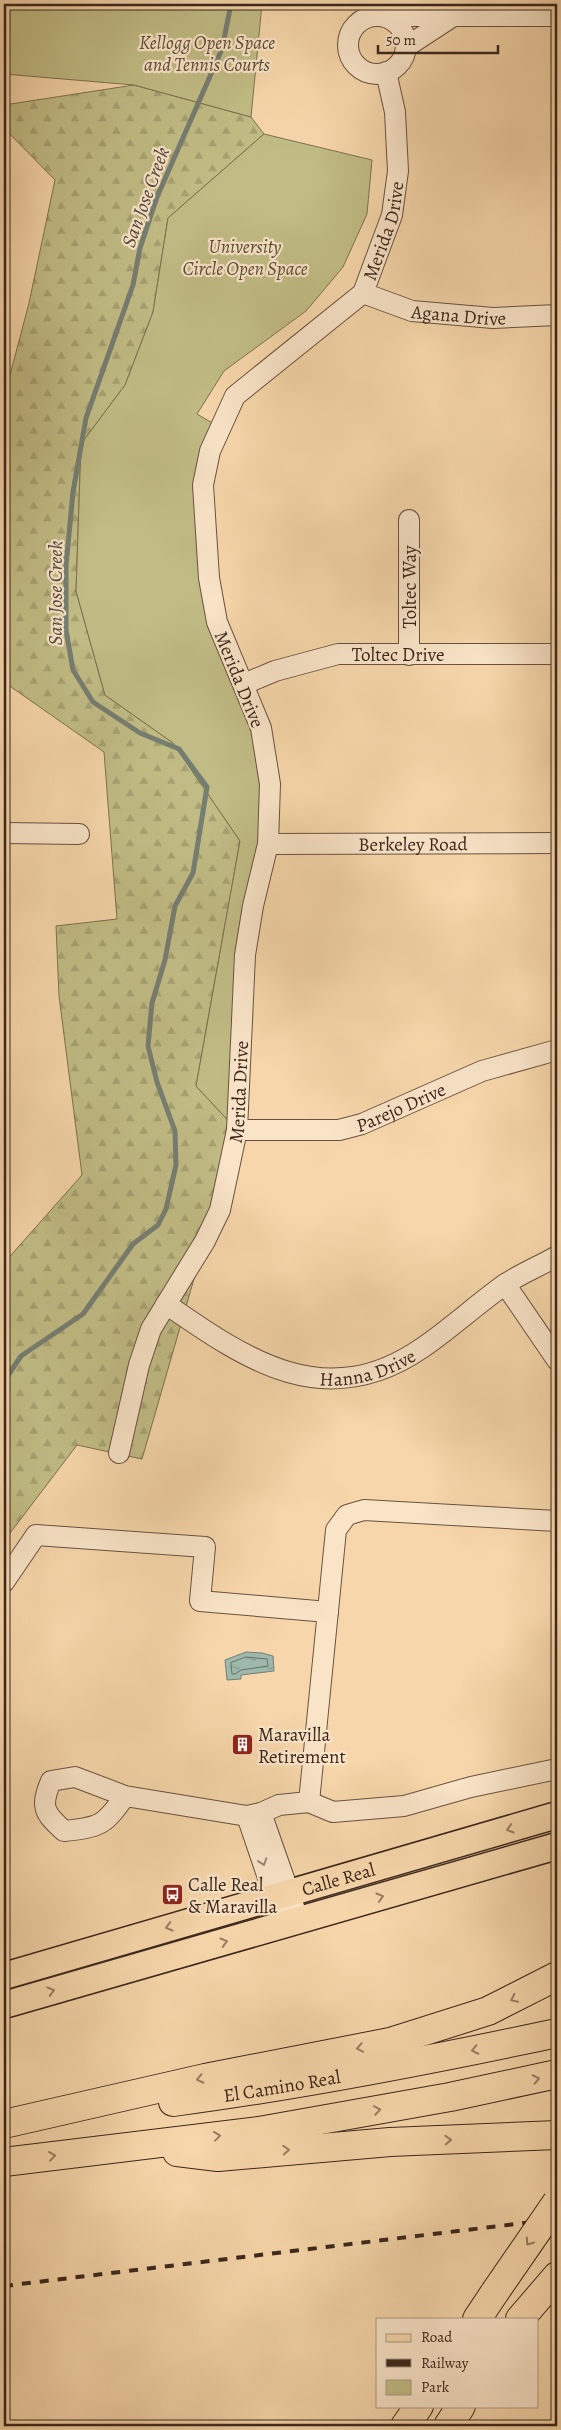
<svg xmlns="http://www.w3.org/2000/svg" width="561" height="2430" font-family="Alegreya,serif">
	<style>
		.forest { fill: url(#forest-firs); stroke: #7e7150 }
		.green { fill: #c1bc85; stroke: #7e7150 }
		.water { fill: url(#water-ripples); stroke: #767e72 }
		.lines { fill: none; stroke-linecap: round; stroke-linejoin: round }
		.shore { stroke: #6c7064; stroke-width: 1 }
		.stream { stroke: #767e72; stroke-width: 5 }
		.minor-casing { stroke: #6a5240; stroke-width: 22 }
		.major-casing { stroke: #3b261c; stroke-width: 29 }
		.highway-casing { stroke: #3b261c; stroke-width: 30 }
		.minor { stroke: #f9e4c8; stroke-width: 20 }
		.major { stroke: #f6d6aa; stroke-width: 26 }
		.highway { stroke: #f6d6aa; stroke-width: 28 }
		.rail { stroke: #3b261c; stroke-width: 4; stroke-dasharray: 9 9; stroke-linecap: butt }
		.highway-bridge-casing { stroke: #3b261c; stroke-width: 30; stroke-linecap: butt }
		.highway-bridge { stroke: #f6d6aa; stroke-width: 28 }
		.oneway { stroke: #987e63 }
		.oneway2 { stroke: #9a8572 }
		.labels { text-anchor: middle; stroke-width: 4.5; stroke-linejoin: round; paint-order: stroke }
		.park-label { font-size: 19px; font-style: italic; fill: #5c4c36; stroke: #f9e4c8 }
		.street-label { font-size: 19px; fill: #3b261c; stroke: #f9e4c8 }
		.poi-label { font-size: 19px; fill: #3b261c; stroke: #f9e4c8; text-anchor: start }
		.water-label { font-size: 20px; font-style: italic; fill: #544b40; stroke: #f9e4c8 }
	</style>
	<defs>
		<pattern id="forest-firs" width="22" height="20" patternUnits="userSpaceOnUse" patternTransform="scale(1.25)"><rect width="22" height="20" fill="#c1bc85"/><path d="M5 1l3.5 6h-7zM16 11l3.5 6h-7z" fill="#a7a172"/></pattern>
		<pattern id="water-ripples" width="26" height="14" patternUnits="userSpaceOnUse" patternTransform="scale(1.25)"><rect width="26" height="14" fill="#9db9ac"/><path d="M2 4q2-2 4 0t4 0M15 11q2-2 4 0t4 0" fill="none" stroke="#81968b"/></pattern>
	</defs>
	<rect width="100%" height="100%" fill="#f6d6aa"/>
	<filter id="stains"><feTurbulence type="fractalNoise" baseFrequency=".004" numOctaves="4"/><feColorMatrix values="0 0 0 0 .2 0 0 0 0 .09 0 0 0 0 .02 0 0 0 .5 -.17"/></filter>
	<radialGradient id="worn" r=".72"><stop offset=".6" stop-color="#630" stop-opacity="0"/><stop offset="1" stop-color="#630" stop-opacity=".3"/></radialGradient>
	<path class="forest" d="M 134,85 L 251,117 L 264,134 L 168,218 L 153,312 L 125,385 L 81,444 L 76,591 L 105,695 L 173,743 L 240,841 L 196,1086 L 237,1130 L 142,1459 L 77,1445 L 4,1541 L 4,1263 L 82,1175 L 59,996 L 56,926 L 117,919 L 104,752 L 4,682 L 4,398 L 29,303 L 55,180 L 4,128 L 4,105 Z"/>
	<path class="green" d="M 4,4 L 262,4 L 251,117 L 134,85 L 4,74 Z
		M 264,134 L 372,160 L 367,214 L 343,267 L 306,311 L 224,371 L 197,414 L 219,427 L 210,451 L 209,578 L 270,784 L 253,906 L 237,1130 L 196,1086 L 240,841 L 173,743 L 105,695 L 76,591 L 81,444 L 125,385 L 153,312 L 168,218 Z"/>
	<path class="water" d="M 246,1652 L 262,1653 L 273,1656 L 274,1671 L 241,1675 L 241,1679 L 227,1680 L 225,1660 Z"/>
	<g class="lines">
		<path class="shore" d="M 246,1657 L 267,1659 L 268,1666 L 241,1670 L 235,1674 L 232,1674 L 231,1663 Z"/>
		<path class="stream" d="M 4,1390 L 5,1380 L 21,1356 L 83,1314 L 133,1244 L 158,1225 L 166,1209 L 176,1165 L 175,1131 L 157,1082 L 148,1046 L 152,1003 L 165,960 L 175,906 L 193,873 L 207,787 L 179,749 L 140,733 L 93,702 L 73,670 L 66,630 L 66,566 L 73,492 L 86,418 L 133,285 L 140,248 L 157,197 L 222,49 L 231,4"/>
		<defs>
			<g id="minor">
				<path d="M 381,16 L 557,16"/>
				<circle cx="377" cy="45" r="29"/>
				<path d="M 406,47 L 455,15"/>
				<path id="s1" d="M 363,293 L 412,311 L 493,318 L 557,315"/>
				<path d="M 409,655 L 409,520"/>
				<path id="s2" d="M 244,684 L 275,671 L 338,654 L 557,654"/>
				<path d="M 4,833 L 79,834"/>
				<path id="s3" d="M 268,844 L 557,843"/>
				<path id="s4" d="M 237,1130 L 339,1130 L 362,1124 L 482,1071 L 557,1050"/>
				<path d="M 505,1284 L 557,1360"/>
				<path id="s5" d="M 166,1304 C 248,1361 326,1414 422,1348 C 450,1329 476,1305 504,1285 C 520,1274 540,1266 557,1256"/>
				<path id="s6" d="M 119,1453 L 139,1365 L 151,1329 L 205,1241 L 220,1210 L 237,1130 L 245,955 L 253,906 L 268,844 L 270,784 L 261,728 L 217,622 L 209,578 L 203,485 L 210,451 L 235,396 L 363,293 L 392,215 L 398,171 L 395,112 L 386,72"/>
				<path d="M 4,1582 L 36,1535 L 205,1547 L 200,1601 L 328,1612"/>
				<path d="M 125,1796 C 104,1826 100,1827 64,1831 C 44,1813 40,1807 51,1781 L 75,1777 L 125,1796 L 247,1816 L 261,1813 L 279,1805 L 309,1802 L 333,1812 L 404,1806 L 471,1787 L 557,1769"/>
				<path d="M 309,1802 L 336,1530 L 347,1515 L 364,1510 L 557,1521"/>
				<path d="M 261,1813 L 299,1921"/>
				<path d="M 247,1816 L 284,1925"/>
			</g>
			<g id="major">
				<path id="s7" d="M 4,1976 L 557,1815"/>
				<path d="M 4,2005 L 557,1846"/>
			</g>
			<g id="highway">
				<path id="s8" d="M 173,2102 C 302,2085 430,2060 557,2033"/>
				<path d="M 4,2124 L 205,2078 L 390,2042 L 488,2011 L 557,1976"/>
				<path d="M 177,2152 L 218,2157 L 390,2142 L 557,2135"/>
				<path d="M 4,2162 L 259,2131 L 450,2097 L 557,2074"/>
				<path d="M 477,2319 L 495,2292"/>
				<path d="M 520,2319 L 557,2276"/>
				<path d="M 405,2426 L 419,2406"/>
				<path d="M 448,2426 L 461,2406"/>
			</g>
		</defs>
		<use href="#minor" class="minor-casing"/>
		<use href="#major" class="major-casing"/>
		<use href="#highway" class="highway-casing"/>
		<use href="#minor" class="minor"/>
		<use href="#major" class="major"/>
		<use href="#highway" class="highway"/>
		<path class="rail" d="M 4,2286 L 557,2219"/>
		<defs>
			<path id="highway-bridge" d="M 495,2292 L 557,2202"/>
		</defs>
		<use href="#highway-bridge" class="highway-bridge-casing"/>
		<use href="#highway-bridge" class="highway-bridge"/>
	</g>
	<defs><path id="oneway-chevron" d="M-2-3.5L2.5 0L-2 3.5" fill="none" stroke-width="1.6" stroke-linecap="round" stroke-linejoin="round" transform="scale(1.25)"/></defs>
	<g class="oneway">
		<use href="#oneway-chevron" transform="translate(510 1829) rotate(164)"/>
		<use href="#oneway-chevron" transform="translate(380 1897) rotate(-16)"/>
		<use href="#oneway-chevron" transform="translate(169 1927) rotate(164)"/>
		<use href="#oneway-chevron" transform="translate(224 1942) rotate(-16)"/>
		<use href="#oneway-chevron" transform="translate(51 1991) rotate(-16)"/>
		<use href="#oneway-chevron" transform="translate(514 1999) rotate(154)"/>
		<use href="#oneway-chevron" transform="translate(360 2048) rotate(169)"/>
		<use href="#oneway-chevron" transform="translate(475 2050) rotate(168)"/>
		<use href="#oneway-chevron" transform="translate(200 2079) rotate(168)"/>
		<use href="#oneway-chevron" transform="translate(536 2079) rotate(-12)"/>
		<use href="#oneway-chevron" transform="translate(377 2110) rotate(-10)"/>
		<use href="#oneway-chevron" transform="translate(217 2136) rotate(-7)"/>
		<use href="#oneway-chevron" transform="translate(448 2140) rotate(-2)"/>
		<use href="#oneway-chevron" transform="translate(286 2150) rotate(-4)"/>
		<use href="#oneway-chevron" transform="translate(52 2156) rotate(-7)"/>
		<use href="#oneway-chevron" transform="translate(529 2242) rotate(125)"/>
	</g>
	<use class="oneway2" href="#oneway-chevron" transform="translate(263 1862) rotate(71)"/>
	<defs>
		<symbol id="building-square" viewBox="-11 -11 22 22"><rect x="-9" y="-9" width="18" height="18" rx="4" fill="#8f2418" stroke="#f9e4c8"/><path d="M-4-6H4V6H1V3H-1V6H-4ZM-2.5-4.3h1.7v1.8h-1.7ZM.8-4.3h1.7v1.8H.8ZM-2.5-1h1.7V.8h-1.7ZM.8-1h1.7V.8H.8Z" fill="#fff"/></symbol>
		<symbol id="bus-square" viewBox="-11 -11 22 22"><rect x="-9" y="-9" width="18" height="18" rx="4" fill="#8f2418" stroke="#f9e4c8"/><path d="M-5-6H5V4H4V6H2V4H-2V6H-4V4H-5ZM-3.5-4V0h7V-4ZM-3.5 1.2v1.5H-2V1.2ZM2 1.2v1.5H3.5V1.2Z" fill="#fff"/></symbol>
	</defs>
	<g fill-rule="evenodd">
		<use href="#building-square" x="230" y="1732" width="25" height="25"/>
		<use href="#bus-square" x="160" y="1882" width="25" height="25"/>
	</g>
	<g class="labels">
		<g class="park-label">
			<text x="207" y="49">Kellogg Open Space<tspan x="207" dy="22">and Tennis Courts</tspan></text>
			<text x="245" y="253">University<tspan x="245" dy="22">Circle Open Space</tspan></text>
		</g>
		<g class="street-label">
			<text dy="7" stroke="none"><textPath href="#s6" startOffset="1331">Merida Drive</textPath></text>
			<text dy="7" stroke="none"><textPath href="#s1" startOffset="99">Agana Drive</textPath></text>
			<text transform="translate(409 587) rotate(-90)" y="7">Toltec Way</text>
			<text dy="7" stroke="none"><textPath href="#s2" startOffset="159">Toltec Drive</textPath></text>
			<text transform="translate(240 679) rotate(68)" y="7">Merida Drive</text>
			<text dy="7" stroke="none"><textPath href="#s3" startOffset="145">Berkeley Road</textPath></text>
			<text dy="7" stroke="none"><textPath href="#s6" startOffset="386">Merida Drive</textPath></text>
			<text dy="7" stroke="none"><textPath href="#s4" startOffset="168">Parejo Drive</textPath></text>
			<text dy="7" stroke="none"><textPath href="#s5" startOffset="222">Hanna Drive</textPath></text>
			<text dy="7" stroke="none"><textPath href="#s7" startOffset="348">Calle Real</textPath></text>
			<text dy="7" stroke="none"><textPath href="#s8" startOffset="110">El Camino Real</textPath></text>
		</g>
		<g class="poi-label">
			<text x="258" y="1741">Maravilla<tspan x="258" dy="22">Retirement</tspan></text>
			<text x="188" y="1891">Calle Real<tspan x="188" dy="22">&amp; Maravilla</tspan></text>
		</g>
		<g class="water-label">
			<text transform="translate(145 197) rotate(-70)" y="7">San Jose Creek</text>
			<text transform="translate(55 593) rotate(-90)" y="7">San Jose Creek</text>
		</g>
	</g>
	<rect width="561" height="2430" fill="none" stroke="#f6d6aa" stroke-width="20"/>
	<rect x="5" y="5" width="551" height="2420" fill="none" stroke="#3b261c" stroke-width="2.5"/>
	<rect x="10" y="10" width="541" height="2410" fill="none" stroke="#3b261c"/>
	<rect x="376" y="2318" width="162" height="90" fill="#f9e4c8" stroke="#ad9883"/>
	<rect x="386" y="2334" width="25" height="8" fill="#f6d6aa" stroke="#ad9883"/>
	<text x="421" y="2342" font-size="15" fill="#3b261c">Road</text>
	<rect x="386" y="2359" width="25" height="8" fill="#3b261c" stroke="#ad9883"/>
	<text x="421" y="2368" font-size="15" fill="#3b261c">Railway</text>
	<rect x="386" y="2380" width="25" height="15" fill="#c1bc85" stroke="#ad9883"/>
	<text x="421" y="2392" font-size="15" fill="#3b261c">Park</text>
	<path d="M378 45v8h120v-8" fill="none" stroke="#3b261c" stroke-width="2.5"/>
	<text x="386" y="45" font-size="15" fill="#3b261c" stroke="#f9e4c8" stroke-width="4" paint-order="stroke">50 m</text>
	<rect width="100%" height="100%" filter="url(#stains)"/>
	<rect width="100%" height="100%" fill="url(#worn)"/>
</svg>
